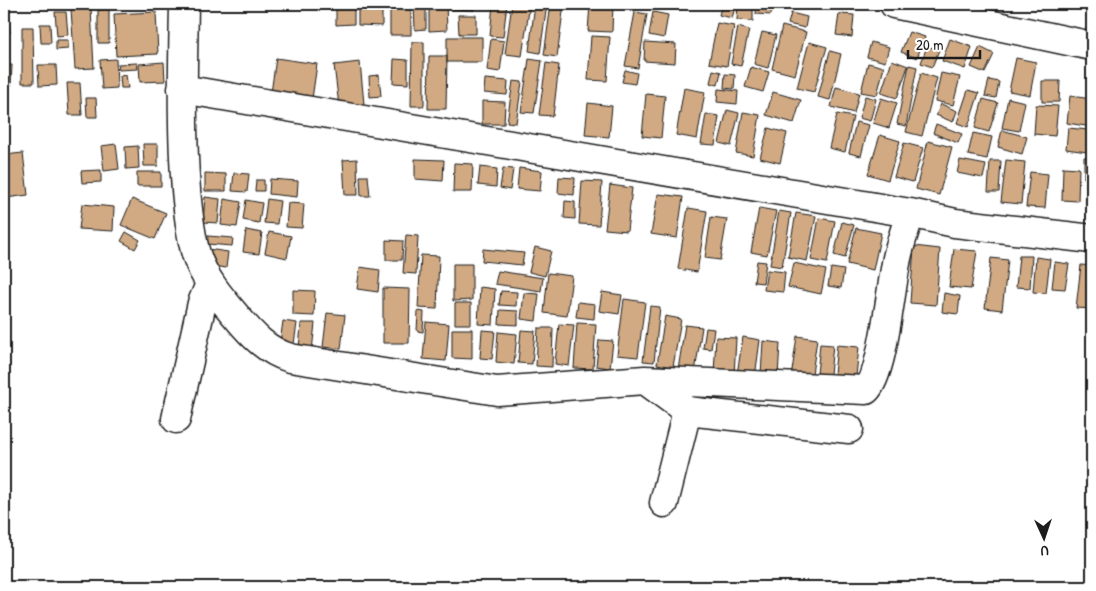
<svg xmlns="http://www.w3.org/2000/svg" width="1096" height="591" font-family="'Patrick Hand',sans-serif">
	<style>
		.building { fill: #d1aa83; stroke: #1c1c1c }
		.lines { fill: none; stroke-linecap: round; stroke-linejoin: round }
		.minor-casing { stroke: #1c1c1c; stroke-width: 31 }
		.minor { stroke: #fff; stroke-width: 28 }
	</style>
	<rect width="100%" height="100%" fill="#fff"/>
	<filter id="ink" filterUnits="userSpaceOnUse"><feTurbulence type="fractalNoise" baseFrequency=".02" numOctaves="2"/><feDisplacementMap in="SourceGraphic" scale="10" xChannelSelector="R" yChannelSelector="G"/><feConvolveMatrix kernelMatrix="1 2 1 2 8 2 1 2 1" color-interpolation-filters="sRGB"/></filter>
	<g filter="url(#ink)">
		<path class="building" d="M 336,4 L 354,4 L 354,24 L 336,25 Z
			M 358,4 L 382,4 L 382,26 L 358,25 Z
			M 414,4 L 426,4 L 426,29 L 415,30 Z
			M 429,4 L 446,4 L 447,30 L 429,31 Z
			M 452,4 L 474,4 L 474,10 L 452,9 Z
			M 493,4 L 507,4 L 503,37 L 490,36 Z
			M 512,4 L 530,4 L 522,56 L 505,54 Z
			M 535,4 L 547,4 L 540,53 L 529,51 Z
			M 551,4 L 564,4 L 557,57 L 544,55 Z
			M 590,4 L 613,4 L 612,32 L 588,31 Z
			M 722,4 L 736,4 L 732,18 L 719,15 Z
			M 757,4 L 772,4 L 771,15 L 756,14 Z
			M 738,5 L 753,6 L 753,21 L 737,20 Z
			M 390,7 L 411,7 L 411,35 L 390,35 Z
			M 91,8 L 94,68 L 75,69 L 71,9 Z
			M 109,9 L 109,43 L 98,43 L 98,10 Z
			M 55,12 L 66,12 L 68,35 L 57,36 Z
			M 156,12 L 158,54 L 116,56 L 114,14 Z
			M 635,12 L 647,14 L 638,68 L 625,66 Z
			M 653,12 L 668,15 L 664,38 L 649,35 Z
			M 791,13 L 807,17 L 805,28 L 788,24 Z
			M 839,14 L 854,15 L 852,37 L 836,35 Z
			M 458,15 L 476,15 L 476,34 L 459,34 Z
			M 4,16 L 8,16 L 10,33 L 4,33 Z
			M 717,23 L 734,26 L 727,66 L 709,63 Z
			M 40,24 L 50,24 L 51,43 L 41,43 Z
			M 782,26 L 806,32 L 795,75 L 772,69 Z
			M 22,27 L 33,27 L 34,83 L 22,83 Z
			M 738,27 L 749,30 L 741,66 L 731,64 Z
			M 762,32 L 776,35 L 768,68 L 754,64 Z
			M 909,32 L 925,37 L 917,58 L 901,52 Z
			M 591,36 L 610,37 L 607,81 L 588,80 Z
			M 447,37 L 482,37 L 482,62 L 447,62 Z
			M 491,39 L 504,41 L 500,72 L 487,70 Z
			M 950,39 L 972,47 L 965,69 L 942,61 Z
			M 56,40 L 68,40 L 68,49 L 56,50 Z
			M 412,42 L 424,42 L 424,106 L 411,106 Z
			M 645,42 L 676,44 L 675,63 L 644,61 Z
			M 809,42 L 827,47 L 814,92 L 797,88 Z
			M 871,42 L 889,47 L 885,62 L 867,57 Z
			M 927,46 L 939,50 L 932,67 L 921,63 Z
			M 980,47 L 994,54 L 985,73 L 971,67 Z
			M 830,51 L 841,54 L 830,100 L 818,97 Z
			M 429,56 L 447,56 L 446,109 L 428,109 Z
			M 276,58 L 317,64 L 312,99 L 271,93 Z
			M 1016,58 L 1036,62 L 1030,95 L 1009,91 Z
			M 116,59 L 117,88 L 102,89 L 100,60 Z
			M 394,59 L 408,60 L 408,84 L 393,83 Z
			M 529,59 L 542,61 L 534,113 L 521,112 Z
			M 892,60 L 908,66 L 897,98 L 881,93 Z
			M 164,62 L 165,81 L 140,82 L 139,64 Z
			M 360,62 L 364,104 L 339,106 L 334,65 Z
			M 137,63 L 138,69 L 119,70 L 118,64 Z
			M 546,63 L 559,65 L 553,116 L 539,115 Z
			M 868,63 L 884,67 L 877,95 L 861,92 Z
			M 4,65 L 12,65 L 11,86 L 4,86 Z
			M 38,65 L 56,65 L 57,85 L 39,86 Z
			M 909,65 L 917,67 L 906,126 L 897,124 Z
			M 751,67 L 769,72 L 763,92 L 745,87 Z
			M 625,70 L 637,73 L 635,84 L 622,82 Z
			M 713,70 L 721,72 L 718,85 L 710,83 Z
			M 921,73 L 937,78 L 922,136 L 906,132 Z
			M 941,73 L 960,77 L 953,105 L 935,101 Z
			M 725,74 L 735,75 L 734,89 L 724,88 Z
			M 126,75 L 128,88 L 121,88 L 120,76 Z
			M 379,75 L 381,96 L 370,97 L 369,76 Z
			M 485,79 L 508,81 L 507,95 L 484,93 Z
			M 989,80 L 999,82 L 996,98 L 985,96 Z
			M 513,81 L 522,82 L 516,123 L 507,122 Z
			M 1042,81 L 1060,81 L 1059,102 L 1042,102 Z
			M 67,83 L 80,83 L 82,115 L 69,115 Z
			M 836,87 L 859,93 L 854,113 L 831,107 Z
			M 684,88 L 705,92 L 697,139 L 676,135 Z
			M 718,89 L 738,91 L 737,104 L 717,102 Z
			M 968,90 L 979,93 L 968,127 L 957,123 Z
			M 773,92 L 801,100 L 794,123 L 766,115 Z
			M 646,94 L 665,96 L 661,138 L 642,136 Z
			M 865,96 L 876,99 L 870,121 L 859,118 Z
			M 1070,96 L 1092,99 L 1092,127 L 1067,123 Z
			M 86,98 L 96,98 L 97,117 L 87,117 Z
			M 881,98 L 897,103 L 889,128 L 873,123 Z
			M 1008,98 L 1025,102 L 1019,131 L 1002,128 Z
			M 983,99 L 998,103 L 989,132 L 975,128 Z
			M 482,101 L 505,102 L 504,124 L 482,124 Z
			M 588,103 L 612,106 L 609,137 L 585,135 Z
			M 941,104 L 957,111 L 953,122 L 936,115 Z
			M 1036,105 L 1058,106 L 1055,136 L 1034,134 Z
			M 727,110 L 739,113 L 731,146 L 719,143 Z
			M 743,112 L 760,115 L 753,156 L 736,153 Z
			M 706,114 L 719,116 L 715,145 L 701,144 Z
			M 837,114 L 853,117 L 845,152 L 829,148 Z
			M 856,122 L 869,125 L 861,156 L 849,153 Z
			M 936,124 L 962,134 L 958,143 L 933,133 Z
			M 768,128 L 787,133 L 780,163 L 760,158 Z
			M 1068,128 L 1089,130 L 1087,152 L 1066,149 Z
			M 1002,130 L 1027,137 L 1022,154 L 998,147 Z
			M 973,133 L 992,137 L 987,159 L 968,155 Z
			M 880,135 L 900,141 L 888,180 L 868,174 Z
			M 928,141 L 952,147 L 939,195 L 916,189 Z
			M 904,143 L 923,148 L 913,182 L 894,177 Z
			M 116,144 L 119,169 L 104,171 L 101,146 Z
			M 143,144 L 158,144 L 158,166 L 144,166 Z
			M 138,146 L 139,168 L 126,169 L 125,147 Z
			M 23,153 L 28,195 L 6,198 L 4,155 Z
			M 1084,157 L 1092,157 L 1092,178 L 1084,178 Z
			M 357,159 L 358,195 L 345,195 L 343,160 Z
			M 415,159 L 444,160 L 443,181 L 415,179 Z
			M 960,160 L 986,165 L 983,178 L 957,173 Z
			M 1006,160 L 1025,162 L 1021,204 L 1001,202 Z
			M 990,161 L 1001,161 L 999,192 L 988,192 Z
			M 454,163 L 473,164 L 472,192 L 453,192 Z
			M 480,167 L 497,169 L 496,187 L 478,185 Z
			M 1063,167 L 1079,168 L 1078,201 L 1062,200 Z
			M 503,168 L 513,169 L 510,190 L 500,188 Z
			M 519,168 L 542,171 L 540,191 L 517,189 Z
			M 101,170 L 101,182 L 82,183 L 81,171 Z
			M 137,172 L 161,172 L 161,186 L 137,186 Z
			M 1030,172 L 1048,174 L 1045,208 L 1026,207 Z
			M 205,173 L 226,174 L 226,191 L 205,191 Z
			M 234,173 L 249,174 L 247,192 L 232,191 Z
			M 360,176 L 368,176 L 370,196 L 361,196 Z
			M 559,177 L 575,178 L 574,195 L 558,193 Z
			M 270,179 L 298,181 L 297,197 L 269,194 Z
			M 256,180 L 264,180 L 264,191 L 255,191 Z
			M 582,181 L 602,182 L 599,225 L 579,224 Z
			M 1087,181 L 1092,182 L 1092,205 L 1086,205 Z
			M 610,185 L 632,188 L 627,231 L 605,229 Z
			M 658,194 L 683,197 L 677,238 L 651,234 Z
			M 205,197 L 220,199 L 218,223 L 203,222 Z
			M 132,199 L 166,213 L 155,239 L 121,225 Z
			M 224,199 L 241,202 L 237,227 L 221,225 Z
			M 267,199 L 280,201 L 277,224 L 264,223 Z
			M 246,200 L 262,203 L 259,223 L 243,220 Z
			M 565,201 L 575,202 L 575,219 L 564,218 Z
			M 288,203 L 304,204 L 302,228 L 286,227 Z
			M 82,204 L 114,207 L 113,231 L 79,229 Z
			M 688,208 L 707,211 L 697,272 L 678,269 Z
			M 759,208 L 776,211 L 767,255 L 751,252 Z
			M 779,211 L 791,213 L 782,267 L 770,265 Z
			M 796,213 L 816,216 L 807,261 L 788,257 Z
			M 711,217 L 727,219 L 720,260 L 705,258 Z
			M 819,218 L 835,221 L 827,263 L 811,260 Z
			M 842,222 L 854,225 L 845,258 L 834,255 Z
			M 856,228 L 881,233 L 873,270 L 847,264 Z
			M 246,230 L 262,233 L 259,254 L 243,252 Z
			M 126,232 L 140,240 L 135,249 L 121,241 Z
			M 269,232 L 291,236 L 287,258 L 265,253 Z
			M 406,235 L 418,236 L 416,274 L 403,273 Z
			M 208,236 L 233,238 L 232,246 L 207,244 Z
			M 386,240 L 403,241 L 402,260 L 386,260 Z
			M 914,246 L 940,249 L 936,305 L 910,303 Z
			M 535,247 L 551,251 L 545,276 L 529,272 Z
			M 208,249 L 228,252 L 226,268 L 206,265 Z
			M 483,249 L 524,253 L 522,265 L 482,261 Z
			M 954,249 L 977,251 L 971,289 L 949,287 Z
			M 421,255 L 439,256 L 437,309 L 418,308 Z
			M 1019,256 L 1032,256 L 1030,288 L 1016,287 Z
			M 1036,257 L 1050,259 L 1046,293 L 1033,292 Z
			M 991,258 L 1008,260 L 1002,310 L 985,308 Z
			M 757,261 L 766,262 L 763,283 L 754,282 Z
			M 1055,262 L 1069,264 L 1065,289 L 1052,288 Z
			M 794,263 L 826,270 L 821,294 L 788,287 Z
			M 453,264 L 472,264 L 472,300 L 453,301 Z
			M 1081,265 L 1092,266 L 1092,309 L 1076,308 Z
			M 360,267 L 380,270 L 378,292 L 357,289 Z
			M 831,268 L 844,270 L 841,288 L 828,286 Z
			M 767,270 L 785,272 L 783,292 L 764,290 Z
			M 498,271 L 543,278 L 541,291 L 495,284 Z
			M 548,273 L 572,276 L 567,316 L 544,313 Z
			M 480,287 L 495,289 L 493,325 L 478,324 Z
			M 383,288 L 410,289 L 409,343 L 383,343 Z
			M 293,290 L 315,291 L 314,316 L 293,315 Z
			M 501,291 L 517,292 L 516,306 L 499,305 Z
			M 602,292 L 622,295 L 619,314 L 599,311 Z
			M 524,293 L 539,294 L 536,321 L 521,319 Z
			M 944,293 L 960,296 L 958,314 L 942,312 Z
			M 624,299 L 645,302 L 638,357 L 617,355 Z
			M 578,302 L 595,304 L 594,319 L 576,317 Z
			M 455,303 L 471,303 L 471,324 L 455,324 Z
			M 650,306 L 660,307 L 654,362 L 643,361 Z
			M 500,310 L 518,311 L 518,325 L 499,324 Z
			M 418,311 L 424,312 L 423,332 L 417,331 Z
			M 327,313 L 345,315 L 341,349 L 323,347 Z
			M 665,316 L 681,319 L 673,367 L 657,364 Z
			M 283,321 L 297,323 L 294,344 L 280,343 Z
			M 426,322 L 449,324 L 446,361 L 423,359 Z
			M 301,323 L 315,323 L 312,351 L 299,350 Z
			M 577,323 L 596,324 L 593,369 L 574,368 Z
			M 559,324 L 574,325 L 569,366 L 555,364 Z
			M 685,325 L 702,327 L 695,372 L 678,370 Z
			M 538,328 L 553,328 L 552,367 L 536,366 Z
			M 706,328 L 714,329 L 711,349 L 703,348 Z
			M 452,329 L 472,329 L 472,359 L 452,358 Z
			M 482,330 L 495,331 L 492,359 L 480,358 Z
			M 521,330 L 535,331 L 532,364 L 518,363 Z
			M 498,332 L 517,334 L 514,364 L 496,362 Z
			M 797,336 L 817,339 L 811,381 L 791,378 Z
			M 716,337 L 736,338 L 734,376 L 714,374 Z
			M 743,337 L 760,340 L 755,377 L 737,374 Z
			M 599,340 L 613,341 L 610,368 L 596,366 Z
			M 763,341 L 780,343 L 778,376 L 761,375 Z
			M 820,344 L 833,345 L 829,384 L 816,384 Z
			M 837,345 L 859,347 L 855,386 L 833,384 Z"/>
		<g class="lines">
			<defs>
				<path id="minor" d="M 184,4 C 183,66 181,128 186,190 C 188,211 190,234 196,254 C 204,279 221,298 237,317 C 252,335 267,351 290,358 L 497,391 L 645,380 L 687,411 L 849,429
					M 894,4 L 1092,46
					M 182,89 L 910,213 L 955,223 L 1092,239
					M 645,380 L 866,390 C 883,376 891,285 897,258 C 900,243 906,228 910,213
					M 176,419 L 202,303 L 210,284
					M 664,503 L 687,411"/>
			</defs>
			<use href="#minor" class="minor-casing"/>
			<use href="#minor" class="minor"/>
		</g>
	</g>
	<rect width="1096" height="591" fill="none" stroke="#fff" stroke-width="20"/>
	<rect x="10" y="10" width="1076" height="571" fill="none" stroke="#1c1c1c" stroke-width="2" filter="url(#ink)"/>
	<g transform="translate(1044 538) rotate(177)" stroke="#ffffff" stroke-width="4" paint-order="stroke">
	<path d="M0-4L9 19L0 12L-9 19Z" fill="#1c1c1c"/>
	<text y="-8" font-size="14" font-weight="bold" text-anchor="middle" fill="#1c1c1c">U</text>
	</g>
	<path d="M908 50v8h72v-8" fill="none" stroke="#1c1c1c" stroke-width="2.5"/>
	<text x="916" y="50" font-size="15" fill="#1c1c1c" stroke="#ffffff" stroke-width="4" paint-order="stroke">20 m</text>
</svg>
